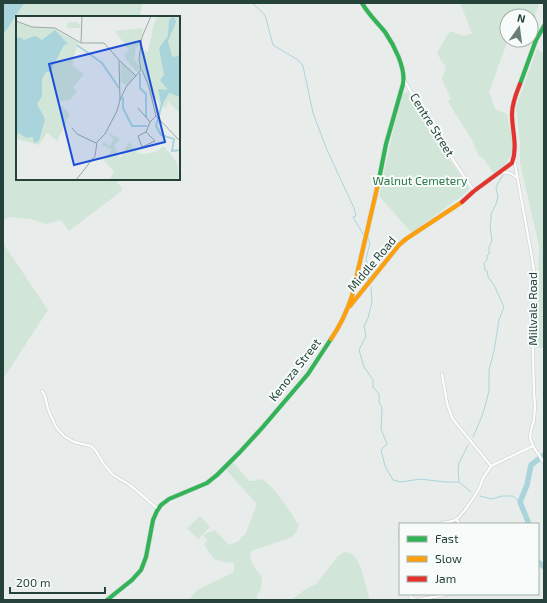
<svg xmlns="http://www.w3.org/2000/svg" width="547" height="603" font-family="'Exo 2',sans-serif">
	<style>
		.green { fill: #d1e6d8 }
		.water { fill: #a9d4db }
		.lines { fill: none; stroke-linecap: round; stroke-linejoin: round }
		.stream { stroke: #a9d4db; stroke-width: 1 }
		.river { stroke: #a9d4db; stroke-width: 5.5 }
		.street-casing { stroke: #c5cac8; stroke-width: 3.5 }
		.fast-casing { stroke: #c3cbc8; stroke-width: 5 }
		.slow-casing { stroke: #c3cbc8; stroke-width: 5 }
		.jam-casing { stroke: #c3cbc8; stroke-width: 5 }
		.street { stroke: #fcfcfc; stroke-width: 2.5 }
		.fast { stroke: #30b455; stroke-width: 4 }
		.slow { stroke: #ff9f0a; stroke-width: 4 }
		.jam { stroke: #e5322d; stroke-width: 4 }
		.labels { text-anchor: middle; stroke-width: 4; stroke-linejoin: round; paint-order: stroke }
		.street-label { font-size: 12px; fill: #24423a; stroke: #f7fbf9 }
		.park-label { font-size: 12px; fill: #2d7a4b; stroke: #f7fbf9 }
		.inset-river { fill: none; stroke: #a9d4db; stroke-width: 2 }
		.inset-road { fill: none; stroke: #9aa9a4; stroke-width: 1 }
		.view { fill: #1d4ed8; fill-opacity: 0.15; stroke: #1d4ed8; stroke-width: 2 }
		.inset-edge { fill: none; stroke: #24423a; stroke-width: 2 }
	</style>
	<rect width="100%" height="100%" fill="#e8edeb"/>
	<path class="green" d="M 3,3 L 143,3 L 142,5 L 140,17 L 17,17 L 17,179 L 115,179 L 123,190 L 69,231 L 61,220 L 46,224 L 30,219 L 10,217 L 3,221 Z
		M 460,3 L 540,3 L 535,13 L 536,20 L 535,31 L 531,30 L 531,16 L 507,16 L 507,40 L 508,40 L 489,92 L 495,109 L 507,114 L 514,149 L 506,164 L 493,173 L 484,159 L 479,156 L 472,140 L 448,102 L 451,99 L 442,79 L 446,66 L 442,62 L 437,53 L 448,34 L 451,31 L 464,36 L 472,33 Z
		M 537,49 L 544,53 L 544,348 L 537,348 L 539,246 L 520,163 L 520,143 L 516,107 Z
		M 408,92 L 443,150 L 469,188 L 467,192 L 413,232 L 409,230 L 379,196 L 390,144 L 402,94 Z
		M 3,243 L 48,310 L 3,379 Z
		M 233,462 L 249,481 L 254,481 L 262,479 C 276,488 289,511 299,525 L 297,531 L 292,537 L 251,551 C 248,562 256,569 262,577 L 261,589 L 257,596 L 257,600 L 189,600 L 197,590 L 234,572 L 234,563 C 213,561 215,561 204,544 L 207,541 L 203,535 L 215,530 L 229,545 L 239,541 L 241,537 L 245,535 L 257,504 L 225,469 Z
		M 200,516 L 210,527 L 198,539 L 187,528 Z
		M 344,552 C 347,552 350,553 353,555 C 362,563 366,588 370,600 L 291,600 L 303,591 L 316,584 L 337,557 Z"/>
	<path class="water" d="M 3,3 L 24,3 L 3,35 Z"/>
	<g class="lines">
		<path class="stream" d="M 252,3 L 265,15 L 273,45 L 298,60 L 303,66 L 313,113 L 327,150 L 354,208 L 356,216 L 353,217 L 363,234
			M 368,280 L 369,272 L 366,259 L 370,243 L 368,238
			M 371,287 L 372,302 L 368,318 L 364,326 L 366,336 L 359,350 L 364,367 L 373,380 L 373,387 L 379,394 L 379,402 L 382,408 L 381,429 L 387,444 L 381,450 L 385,466 L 393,480 L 401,482 L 420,479 L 445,482 L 459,482 L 471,492
			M 473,437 L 482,416 L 486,403 L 489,391 L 489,370 L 494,351 L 499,320 L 504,307 L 494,285 L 488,277 L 487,271 L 485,270 L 484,263 L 487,260 L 487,256 L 489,254 L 489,247 L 492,241 L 490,225 L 491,221 L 491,214 L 496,204 L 498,197 L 496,188 L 498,183 L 503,175
			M 459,481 L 458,469 L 459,463 L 468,445
			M 480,496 L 491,499 L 503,496 L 513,496 L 520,502"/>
		<path class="river" d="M 529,524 L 520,502 L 527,485 L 531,465 L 544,455
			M 538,562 L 544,567"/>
		<defs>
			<path id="street" d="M 404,80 C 426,118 449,155 474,191
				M 514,159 L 531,252 L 534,271 L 532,319 L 534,392 L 535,406 L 534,420 L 531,430 L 530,438 L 533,446 L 544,463
				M 502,172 L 510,173 L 516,177
				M 442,374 L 447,403 L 452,418 L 491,466
				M 42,391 L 45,396 L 48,409 L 56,427 L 64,436 L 74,442 L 91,446 L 96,451 L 103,463 L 113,475 L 130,485 L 158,509
				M 456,519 L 460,524
				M 437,524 L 453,521 L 458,518 L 465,510 L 472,500 L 479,489 L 483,478 L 491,466 L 533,446
				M 400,532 L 400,539
				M 410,594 L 411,598 L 416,600 L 451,594"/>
			<path id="fast" d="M 362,3 C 368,14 377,22 385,32 C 394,45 406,68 403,84 L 386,144 L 378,184
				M 520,84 L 536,40 L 544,26
				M 107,600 L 132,580 L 141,570 L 146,557 L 153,520 L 157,511 L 161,505 L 169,499 L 207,483 L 217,475 L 240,452 L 262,428 L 308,374 L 331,339"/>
			<path id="slow" d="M 350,306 L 399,245 L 406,239 L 462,202
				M 331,339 C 340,326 347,311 352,296 L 378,184"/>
			<path id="jam" d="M 462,202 L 474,191 L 512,163 C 518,146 512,131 512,114 C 512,103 516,94 520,84"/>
		</defs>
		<use href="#street" class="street-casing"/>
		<use href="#fast" class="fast-casing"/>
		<use href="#slow" class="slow-casing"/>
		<use href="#jam" class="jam-casing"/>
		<use href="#street" class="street"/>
		<use href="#fast" class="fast"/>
		<use href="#slow" class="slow"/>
		<use href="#jam" class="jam"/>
	</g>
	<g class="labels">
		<g class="street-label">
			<text transform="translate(432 125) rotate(58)" y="4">Centre Street</text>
			<text transform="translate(372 264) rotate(-50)" y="4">Middle Road</text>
			<text transform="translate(533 309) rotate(-90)" y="4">Millvale Road</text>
			<text transform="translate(295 370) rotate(-52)" y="4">Kenoza Street</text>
		</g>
		<g class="park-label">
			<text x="420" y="185">Walnut Cemetery</text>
		</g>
	</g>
	<g transform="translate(16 16)">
		<rect width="164" height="164" fill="#e8edeb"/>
		<path d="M 142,0 L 164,0 L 164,97 L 152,86 L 150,92 L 143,90 L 142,83 L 137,84 L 123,45 L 124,34 L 132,36 L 138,7 ZM 0,6 L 16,11 L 38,12 L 62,27 L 57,43 L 57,50 L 68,58 L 57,71 L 61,75 L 54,84 L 41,86 L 54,98 L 41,125 L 31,117 L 23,129 L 0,123 ZM 53,6 L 62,6 L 65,12 L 50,12 ZM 127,12 L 123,31 L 120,31 L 118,43 L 125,52 L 122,57 L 112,46 L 108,39 L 113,34 L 99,15 ZM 105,46 L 119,60 L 111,70 L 104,65 ZM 91,116 L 104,123 L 98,130 L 104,142 L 113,126 L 122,137 L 128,138 L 140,136 L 148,130 L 161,147 L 163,161 L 160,164 L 93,164 L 98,156 L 88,144 L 96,134 L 86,129 L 88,126 L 94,130 L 96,127 L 97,122 Z" fill="#d1e6d8"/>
		<path d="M 158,0 L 160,6 L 152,25 L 156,40 L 160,41 L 164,38 L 164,81 L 153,77 L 147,87 L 145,87 L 142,73 L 152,74 L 144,64 L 148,59 L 143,32 L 152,20 L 153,4 ZM 39,14 L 52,28 L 48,29 L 34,56 L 30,56 L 26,63 L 26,80 L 21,88 L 29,103 L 23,125 L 18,127 L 17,121 L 10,122 L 3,117 L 0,120 L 0,22 L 4,21 L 8,24 L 19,20 L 26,24 Z" fill="#a9d4db"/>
		<path class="inset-river" d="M 61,29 L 86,47 L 103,72M 124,57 L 124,72 L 130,78 L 130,101M 107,81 L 107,92 L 116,110 L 131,110M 147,84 L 140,110 L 145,119 L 158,123 L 156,135 L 164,134"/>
		<path class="inset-road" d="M 0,5 L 16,11 L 39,12 L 65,27 L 88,27 L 103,44 L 104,84 L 101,95 L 89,118 L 81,126 L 79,140 L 60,164M 65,27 L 66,0M 104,45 L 120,60M 126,54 L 133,71 L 140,100 L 164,125M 104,84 L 110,71 L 125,54 L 123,43 L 126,21 L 135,0M 122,92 L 134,106M 56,112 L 61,118 L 80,127M 130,116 L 122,120 L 126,131 L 139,125 L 130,116 L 134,106 L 140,100"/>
		<path class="view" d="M 124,25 L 149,126 L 58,149 L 33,48 Z"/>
		<rect width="164" height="164" class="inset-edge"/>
	</g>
	<rect width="547" height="603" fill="none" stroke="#24423a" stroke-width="8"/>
	<rect x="399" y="523" width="140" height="72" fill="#f7fbf9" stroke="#a3b1ad"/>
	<rect x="407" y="536" width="20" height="6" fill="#30b455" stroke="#a3b1ad"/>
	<text x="435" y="543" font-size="12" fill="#24423a">Fast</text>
	<rect x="407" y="556" width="20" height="6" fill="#ff9f0a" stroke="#a3b1ad"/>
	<text x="435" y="563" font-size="12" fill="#24423a">Slow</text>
	<rect x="407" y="576" width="20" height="6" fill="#e5322d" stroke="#a3b1ad"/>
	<text x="435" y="583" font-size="12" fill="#24423a">Jam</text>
	<g transform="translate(519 28) rotate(14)"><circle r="19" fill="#f7fbf9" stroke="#a3b1ad"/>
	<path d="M0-3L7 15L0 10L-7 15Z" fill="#697e78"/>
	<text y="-6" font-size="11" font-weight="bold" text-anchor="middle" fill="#24423a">N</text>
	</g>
	<path d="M10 587v6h95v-6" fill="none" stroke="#24423a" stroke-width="2"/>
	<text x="16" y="587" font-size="12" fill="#24423a" stroke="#f7fbf9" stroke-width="3" paint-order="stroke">200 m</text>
</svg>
